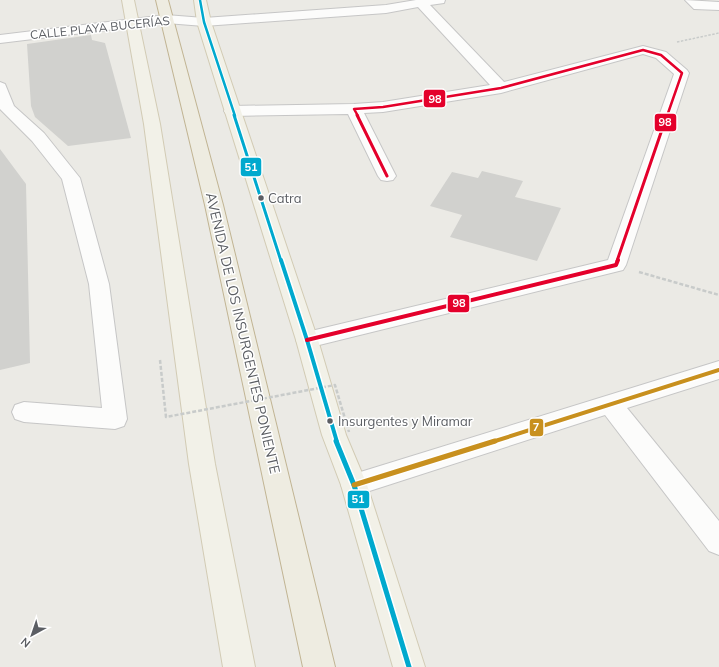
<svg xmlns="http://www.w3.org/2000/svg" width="719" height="667" font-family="Mulish,sans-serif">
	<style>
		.building { fill: #d1d1ce }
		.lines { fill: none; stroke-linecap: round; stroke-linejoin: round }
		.minor-casing { stroke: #c6c6c6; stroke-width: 2 }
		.major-casing { stroke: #d2cbb4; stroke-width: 2 }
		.highway-casing { stroke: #c1b493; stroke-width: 2 }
		.path-far1 { stroke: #c8cbca; stroke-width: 1.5; stroke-dasharray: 2.5 1.5; stroke-linecap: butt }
		.path { stroke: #c8cbca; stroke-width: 2.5; stroke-dasharray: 4 2; stroke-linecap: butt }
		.minor { fill: #fcfcfb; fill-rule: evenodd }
		.major { fill: #f2f1e8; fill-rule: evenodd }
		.highway { fill: #eeece1; fill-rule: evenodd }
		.path-bridge { stroke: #c8cbca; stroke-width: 2.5; stroke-dasharray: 4 2; stroke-linecap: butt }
		.bus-1-far3-casing { stroke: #fff; stroke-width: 4.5 }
		.bus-1-far2-casing { stroke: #fff; stroke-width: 5.5 }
		.bus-1-far1-casing { stroke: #fff; stroke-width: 7 }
		.bus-1-casing { stroke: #fff; stroke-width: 8 }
		.bus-2-far2-casing { stroke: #fff; stroke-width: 4.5 }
		.bus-2-far1-casing { stroke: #fff; stroke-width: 5.5 }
		.bus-2-casing { stroke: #fff; stroke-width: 7 }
		.bus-3-far1-casing { stroke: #fff; stroke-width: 7 }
		.bus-3-casing { stroke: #fff; stroke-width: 8 }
		.bus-1-far3 { stroke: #00a9ce; stroke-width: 2.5 }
		.bus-1-far2 { stroke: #00a9ce; stroke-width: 3 }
		.bus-1-far1 { stroke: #00a9ce; stroke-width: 4 }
		.bus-1 { stroke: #00a9ce; stroke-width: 5 }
		.bus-2-far2 { stroke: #e4002b; stroke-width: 2.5 }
		.bus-2-far1 { stroke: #e4002b; stroke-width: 3 }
		.bus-2 { stroke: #e4002b; stroke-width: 4 }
		.bus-3-far1 { stroke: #c8901e; stroke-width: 4 }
		.bus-3 { stroke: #c8901e; stroke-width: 5 }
		.bus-dot { fill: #5b5e63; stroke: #fff; stroke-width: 1.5 }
		.labels { text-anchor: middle; stroke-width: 3; stroke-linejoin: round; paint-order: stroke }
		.far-street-label { font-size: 12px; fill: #5b5e63; stroke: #fff }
		.bus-label { font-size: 13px; fill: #5b5e63; stroke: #fff; text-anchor: start }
		.street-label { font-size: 14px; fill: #5b5e63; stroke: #fff }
		.line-badge { stroke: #fff; stroke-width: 1.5 }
		.badge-label { font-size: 11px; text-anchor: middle; font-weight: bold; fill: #fff }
	</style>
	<rect width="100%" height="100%" fill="#ebeae5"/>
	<path class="building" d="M 91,35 L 92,40 L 105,43 L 131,138 L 68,146 L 35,117 L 31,106 L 27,44 Z
		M 0,149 L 26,184 L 30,363 L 0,370 Z
		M 482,171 L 523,181 L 515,197 L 561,208 L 537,261 L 450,237 L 462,215 L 430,206 L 452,172 L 478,178 Z"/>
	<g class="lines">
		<defs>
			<path id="minor" d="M 416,0 L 445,0 L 444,3 L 430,5 L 504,82 L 643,46 L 666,52 L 687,70 L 689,73 L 626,265 L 623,270 L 307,348 L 299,346 L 296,340 L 299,334 L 307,332 L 608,260 L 674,74 L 656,58 L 643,54 L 501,93 L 383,112 L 364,113 L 396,176 L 393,180 L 387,181 L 381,180 L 378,176 L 348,114 L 232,116 L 226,114 L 224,111 L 226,108 L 232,106 L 354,104 L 383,102 L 490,85 L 418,7 L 386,13 L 204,26 L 166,23 L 0,43 L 0,35 L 166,15 L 204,18 L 386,5 Z
				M 685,0 L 719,2 L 719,10 L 694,9 Z
				M 0,82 L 5,84 L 14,106 L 44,133 L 80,178 L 109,284 L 127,419 L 124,426 L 115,429 L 24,422 L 15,419 L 12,412 L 15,405 L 24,402 L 102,408 L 89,284 L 62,179 L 32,141 L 0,109 Z
				M 719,361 L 719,379 L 627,408 L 719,521 L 719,555 L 709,551 L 605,415 L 354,496 L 345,493 L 341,485 L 345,477 L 354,474 Z"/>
			<path id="major" d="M 122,0 L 134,0 L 160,124 L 215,464 L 255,667 L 223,667 L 189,464 L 144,124 Z
				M 194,0 L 206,0 L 211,22 L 318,340 L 346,435 L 367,485 L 425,667 L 393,667 L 341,485 L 322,435 L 296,340 L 197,22 Z"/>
			<path id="highway" d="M 156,0 L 168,0 L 223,205 L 335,667 L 303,667 L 205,205 Z"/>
		</defs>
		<use href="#minor" class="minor-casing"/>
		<use href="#major" class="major-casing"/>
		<use href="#highway" class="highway-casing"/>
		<path class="path-far1" d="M 677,42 L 719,33"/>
		<path class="path" d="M 639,272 L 719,295"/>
		<use href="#minor" class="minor"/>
		<use href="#major" class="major"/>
		<use href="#highway" class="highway"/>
		<path class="path-bridge" d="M 160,360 L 166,417 L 335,385 L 349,432"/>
		<defs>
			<path id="bus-1-far3" d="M 200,0 L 204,22 L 235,116"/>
			<path id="bus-1-far2" d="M 234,115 L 281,261"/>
			<path id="bus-1-far1" d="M 281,260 L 307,340 L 337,442"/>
			<path id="bus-1" d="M 336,441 L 354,485 L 409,667"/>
			<path id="bus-2-far2" d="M 358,116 L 354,109 L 383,107 L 501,88 L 643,50 L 661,55 L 682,73 L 667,116"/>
			<path id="bus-2-far1" d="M 357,115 L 387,176
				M 617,261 L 667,115"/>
			<path id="bus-2" d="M 307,340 L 616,265 L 618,260"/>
			<path id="bus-3-far1" d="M 492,442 L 719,370"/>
			<path id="bus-3" d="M 354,485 L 495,441"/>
		</defs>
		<use href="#bus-1-far3" class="bus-1-far3-casing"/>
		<use href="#bus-1-far2" class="bus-1-far2-casing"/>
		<use href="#bus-1-far1" class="bus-1-far1-casing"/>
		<use href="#bus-1" class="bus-1-casing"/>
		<use href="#bus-2-far2" class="bus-2-far2-casing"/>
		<use href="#bus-2-far1" class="bus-2-far1-casing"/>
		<use href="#bus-2" class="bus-2-casing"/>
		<use href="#bus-3-far1" class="bus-3-far1-casing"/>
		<use href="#bus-3" class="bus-3-casing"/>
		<use href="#bus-1-far3" class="bus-1-far3"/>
		<use href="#bus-1-far2" class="bus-1-far2"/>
		<use href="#bus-1-far1" class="bus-1-far1"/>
		<use href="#bus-1" class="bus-1"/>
		<use href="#bus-2-far2" class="bus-2-far2"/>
		<use href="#bus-2-far1" class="bus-2-far1"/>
		<use href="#bus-2" class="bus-2"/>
		<use href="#bus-3-far1" class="bus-3-far1"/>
		<use href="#bus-3" class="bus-3"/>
	</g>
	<g class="bus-dot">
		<circle cx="261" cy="198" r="3.5"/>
		<circle cx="330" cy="421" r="3.5"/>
	</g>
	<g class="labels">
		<g class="far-street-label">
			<text transform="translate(100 28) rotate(-6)" y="4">CALLE PLAYA BUCERÍAS</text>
		</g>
		<g class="bus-label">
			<text x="268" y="203">Catra</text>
			<text x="338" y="426">Insurgentes y Miramar</text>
		</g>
		<g class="street-label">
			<text transform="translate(243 333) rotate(77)" y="5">AVENIDA DE LOS INSURGENTES PONIENTE</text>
		</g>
	</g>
	<g class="line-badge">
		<rect x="423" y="89" width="23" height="19" rx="4" fill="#e4002b"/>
		<rect x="654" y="113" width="23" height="19" rx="4" fill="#e4002b"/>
		<rect x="240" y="157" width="22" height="20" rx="4" fill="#00a9ce"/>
		<rect x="447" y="294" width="23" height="19" rx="4" fill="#e4002b"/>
		<rect x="529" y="418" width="15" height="19" rx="4" fill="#c8901e"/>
		<rect x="347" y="490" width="23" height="19" rx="4" fill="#00a9ce"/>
	</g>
	<g class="badge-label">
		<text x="435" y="103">98</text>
		<text x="665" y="126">98</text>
		<text x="251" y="171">51</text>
		<text x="459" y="307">98</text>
		<text x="536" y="431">7</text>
		<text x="358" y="503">51</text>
	</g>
	<g transform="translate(32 635) rotate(220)" stroke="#ffffff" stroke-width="3" paint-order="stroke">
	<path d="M0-3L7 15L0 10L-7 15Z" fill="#5b5e63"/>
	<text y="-6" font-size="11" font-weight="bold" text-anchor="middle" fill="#5b5e63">N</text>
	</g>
</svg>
